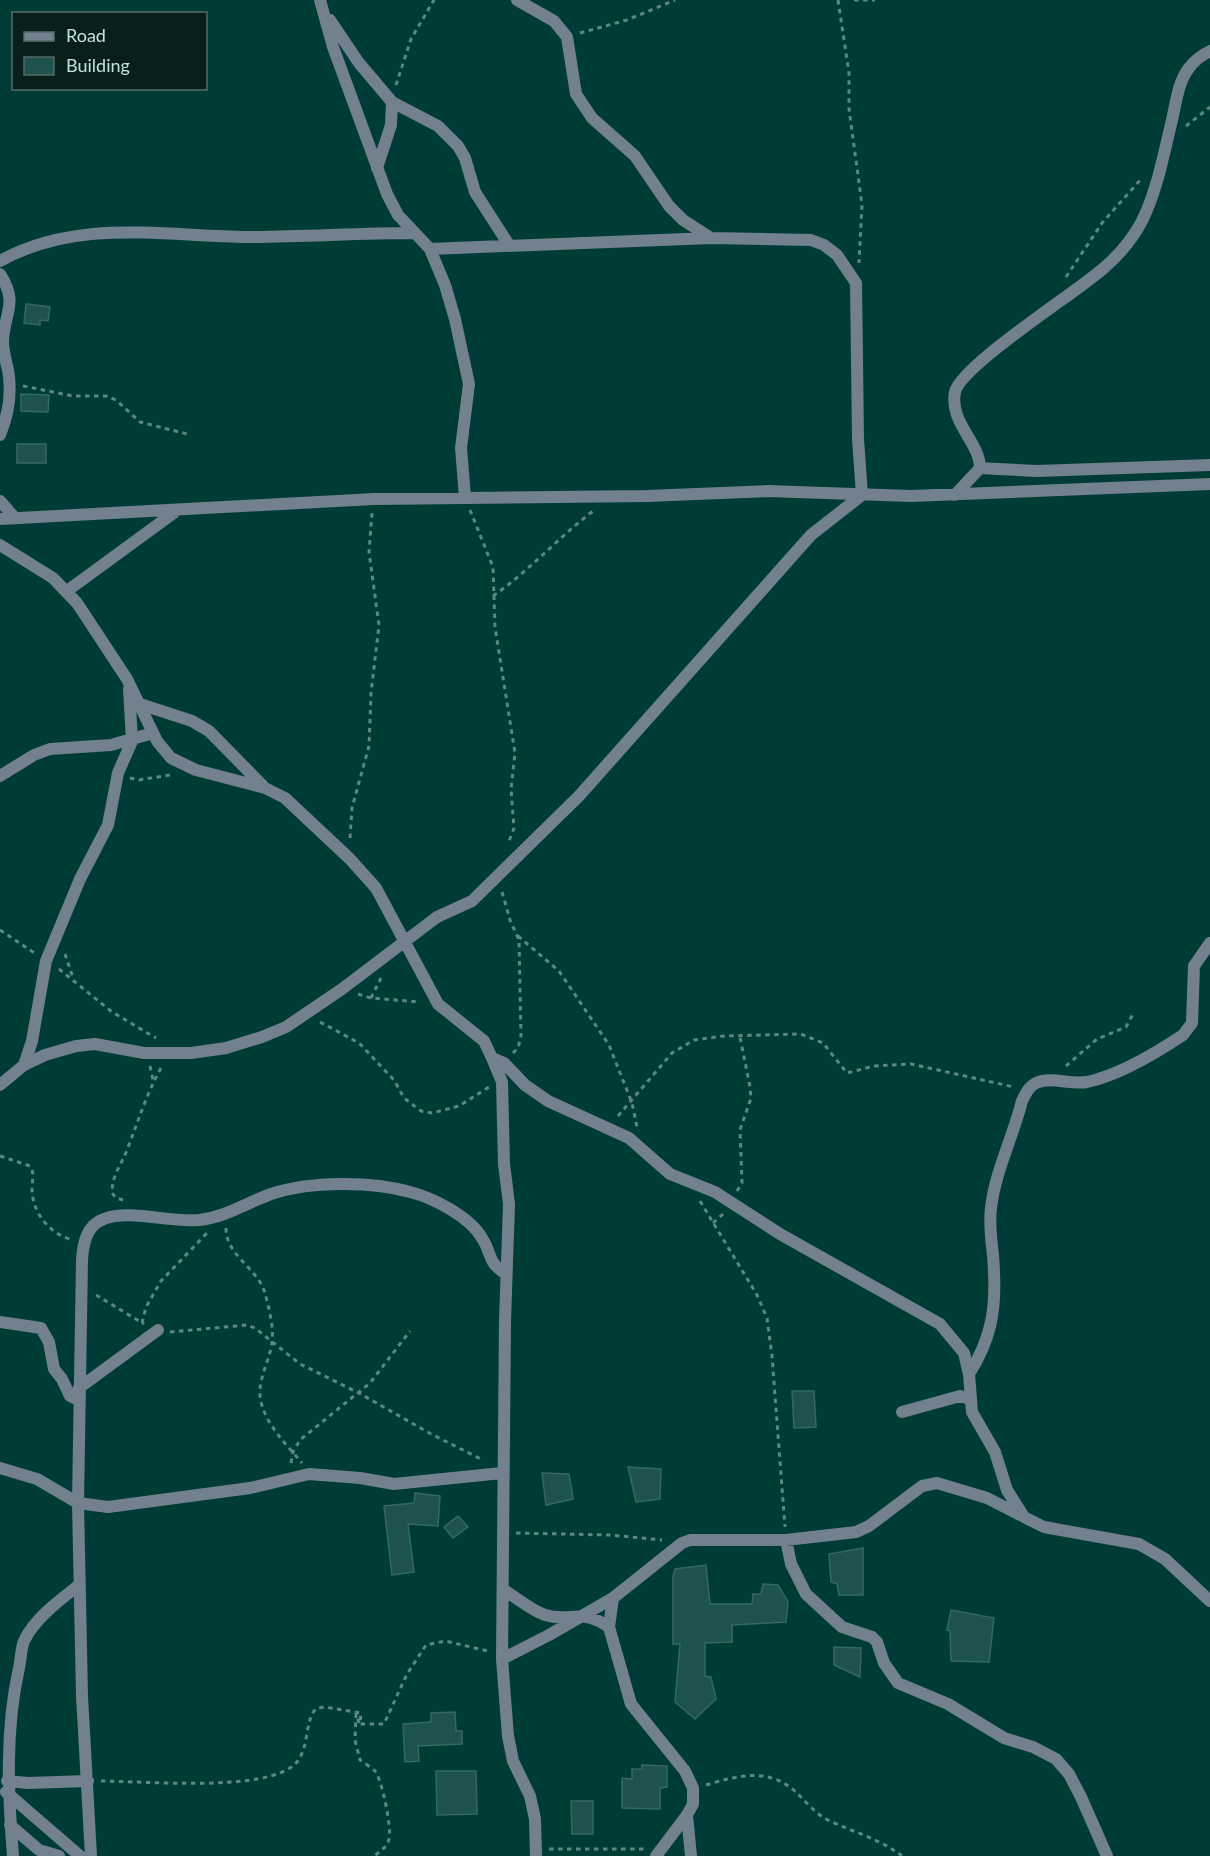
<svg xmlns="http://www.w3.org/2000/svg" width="1210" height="1856" font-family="Lato,sans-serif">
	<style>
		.building { fill: #1d534c; stroke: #346962; stroke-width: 1.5 }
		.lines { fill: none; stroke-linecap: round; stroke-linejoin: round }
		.path { stroke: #5b8882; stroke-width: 3; stroke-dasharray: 4.5 4.5; stroke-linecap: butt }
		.street { stroke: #72818d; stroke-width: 12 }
	</style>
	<rect width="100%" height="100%" fill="#003c36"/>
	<path class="building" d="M 26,304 L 50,307 L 48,321 L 40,320 L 40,325 L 24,323 Z
		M 21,394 L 49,395 L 48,412 L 21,411 Z
		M 17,444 L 46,444 L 46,463 L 17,463 Z
		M 792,1391 L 814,1391 L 816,1427 L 794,1428 Z
		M 628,1467 L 661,1469 L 660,1499 L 636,1502 Z
		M 542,1473 L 569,1474 L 573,1499 L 546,1505 Z
		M 415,1493 L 440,1496 L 438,1526 L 408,1524 L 414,1572 L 392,1575 L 384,1506 L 414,1503 Z
		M 458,1516 L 468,1527 L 453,1538 L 444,1527 Z
		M 863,1548 L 863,1595 L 839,1595 L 837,1584 L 831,1582 L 829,1554 Z
		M 706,1565 L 710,1604 L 752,1604 L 753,1594 L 761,1594 L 763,1584 L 778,1585 L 788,1602 L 786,1622 L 732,1625 L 732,1642 L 705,1643 L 705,1676 L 711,1677 L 716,1699 L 695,1719 L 675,1702 L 680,1644 L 673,1644 L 673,1576 L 675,1569 Z
		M 951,1610 L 994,1618 L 989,1662 L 951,1661 L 950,1631 L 947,1630 Z
		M 834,1647 L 861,1648 L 860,1677 L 834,1665 Z
		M 455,1712 L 456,1731 L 462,1731 L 462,1744 L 418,1746 L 419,1761 L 405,1762 L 403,1724 L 431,1722 L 431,1713 Z
		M 642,1765 L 667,1766 L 667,1787 L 660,1788 L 660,1809 L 622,1808 L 622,1778 L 632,1779 L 632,1769 L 642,1769 Z
		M 436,1771 L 476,1771 L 477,1814 L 437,1815 Z
		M 571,1801 L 593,1801 L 593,1834 L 572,1834 Z"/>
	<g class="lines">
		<path class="path" d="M 838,0 L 849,73 L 849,109 L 862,205 L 859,263
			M 854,0 L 875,0
			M 580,33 L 627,20 L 675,0
			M 396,85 L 411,39 L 434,0
			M 1186,126 L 1210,107
			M 1066,277 L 1102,223 L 1142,178
			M 23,386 L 73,396 L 106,396 L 116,400 L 140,422 L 191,435
			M 470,510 L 493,567 L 495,627 L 515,753 L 511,789 L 514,828 L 508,844
			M 493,596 C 529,571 558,538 593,511
			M 130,778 L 139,780 L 170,775
			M 350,838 L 352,808 L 369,746 L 371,693 L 379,625 L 369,552 L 372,513
			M 502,892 L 510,920 L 519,940 L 521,1036 L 518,1048 L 513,1053
			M 0,930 L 36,954
			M 518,936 L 559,971 L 609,1045 L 632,1103 L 637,1127
			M 65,954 L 73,978
			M 59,969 L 112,1012 L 156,1038
			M 358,994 L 371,998 L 420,1002
			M 371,998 L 381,978
			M 320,1022 L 359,1043 L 394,1080 L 404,1098 L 421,1111 L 432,1113 L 459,1106 L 489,1087
			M 150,1066 L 153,1080
			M 1066,1066 L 1097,1039 L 1126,1027 L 1134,1012
			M 618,1116 L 672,1053 L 694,1040 L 724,1036 L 801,1034 L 823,1043 L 847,1073 L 874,1066 L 911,1064 L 1014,1087
			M 0,1156 L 30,1166 C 35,1174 32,1180 32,1189 C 32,1212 49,1233 70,1239
			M 737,1191 L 742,1183 L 740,1130 L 751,1098 L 750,1087 L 740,1037
			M 123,1200 L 116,1198 L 112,1193 C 112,1174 121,1166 127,1150 C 138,1122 146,1095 161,1068
			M 700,1201 L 757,1295 L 767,1318 L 772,1356 L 785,1527
			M 713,1223 L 723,1214
			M 226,1228 C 226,1256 257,1267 265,1293 C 269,1308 274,1328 272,1343 C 269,1363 256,1382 261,1402 C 267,1426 286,1444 302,1463
			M 96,1295 L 144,1324
			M 142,1323 L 146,1307 L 161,1281 L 207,1233
			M 170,1332 L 247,1325 L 255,1328 L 300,1364 L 359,1393 L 431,1434 L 483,1460
			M 291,1463 L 293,1452 L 300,1440 L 370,1383 L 410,1331
			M 516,1533 L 610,1535 L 662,1540
			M 359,1723 L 356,1714 L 355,1740 L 360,1760 C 364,1763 371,1767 375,1771 C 382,1779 392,1829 389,1839 C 387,1847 381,1851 374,1856
			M 101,1781 C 144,1781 268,1793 296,1763 C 310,1748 304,1719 317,1708 L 325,1707 L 361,1713 L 360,1724 L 384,1724 L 407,1674 L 426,1645 L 445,1641 L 488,1651
			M 706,1785 C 740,1775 769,1767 797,1793 C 806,1802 816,1814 828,1820 C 853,1832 880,1839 902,1856
			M 549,1849 L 644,1849"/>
		<path class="street" d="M 320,0 L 333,47 L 387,194 L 398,215 L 430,249 L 445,285 L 455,319 L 469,384 L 461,448 L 465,497
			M 517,0 L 554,21 L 567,37 L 576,94 L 592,118 L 635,156 L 669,206 L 683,220 L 711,238
			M 330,20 L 359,63 L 392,102 L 438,126 L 458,146 L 465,158 L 475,192 L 509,245
			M 377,168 L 391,125 L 392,102
			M 0,261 C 77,218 163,236 247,237 C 302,237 358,233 413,233
			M 0,274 C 19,304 4,312 3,342 C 3,351 6,361 8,370 C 12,392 9,413 0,435
			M 980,468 L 1037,471 L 1210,465
			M 955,495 L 980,468 C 980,442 949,423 955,392 C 961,365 1079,291 1105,267 C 1120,254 1133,238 1142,221 C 1157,191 1164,153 1172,120 C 1176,103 1178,82 1189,68 C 1194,61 1202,55 1210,51
			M 0,501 L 15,518
			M 0,519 L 374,499 L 647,496 L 768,491 L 911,496 L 1210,484
			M 0,545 L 53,578 L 77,603 L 127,679 L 157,741 L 171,758 L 196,770 L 265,788 L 285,798 L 350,859 L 376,888 L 438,1004 L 484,1041 L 492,1058 L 504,1063 L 525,1085 L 548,1101 L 629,1138 L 670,1174 L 715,1192 L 780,1234 L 940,1324 L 964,1353 L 969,1374 L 972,1412 L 995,1452 L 1007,1490 L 1024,1517 L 1044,1527 L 1139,1544 L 1165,1559 L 1210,1601
			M 67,591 L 175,512
			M 140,704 L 192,721 L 209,731 L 263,786
			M 0,776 L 34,755 L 50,749 L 111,745 L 153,733
			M 492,1058 L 502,1082 L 504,1164 L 509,1204 L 505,1321 L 502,1659 L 508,1736 L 513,1761 L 530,1796 L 535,1819 L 536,1856
			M 24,1065 L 32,1041 L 46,961 L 80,879 L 108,825 L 118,773 L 132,741 L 129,689
			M 0,1085 L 24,1065 L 45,1055 L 76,1046 L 95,1044 L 144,1053 L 191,1053 L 226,1048 L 262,1037 L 286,1027 L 342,989 L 437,917 L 472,901 L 579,796 L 811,535 L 862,495 L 858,439 L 856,283 L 837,255 L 824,245 L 811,240 L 711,238 L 430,249
			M 0,1322 L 41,1328 L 49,1342 L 54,1369 L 62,1379 L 70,1396 L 79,1400
			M 969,1374 C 990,1341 996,1312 994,1273 C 994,1251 988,1230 991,1208 C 995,1172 1013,1137 1022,1101 C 1025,1095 1028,1087 1036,1083 C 1052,1076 1070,1085 1087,1082 C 1120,1075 1156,1053 1183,1035 L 1192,1023 L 1194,966 L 1210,943
			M 79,1388 L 158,1330
			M 902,1412 L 960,1396 L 970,1399
			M 0,1468 L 37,1479 L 78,1503 L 108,1507 L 250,1488 L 309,1474 L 360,1478 L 394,1484 L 502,1473 L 503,1471
			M 786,1540 L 791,1564 L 806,1594 L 842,1627 L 872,1637 L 877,1642 L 884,1663 L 898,1683 L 948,1704 L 1004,1738 L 1033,1747 L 1056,1759 L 1069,1774 L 1081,1797 L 1107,1856
			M 504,1590 C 517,1598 531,1610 545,1615 C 572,1623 579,1607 609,1627
			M 613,1598 L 609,1627 L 631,1704 L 685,1771 L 693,1788 L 693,1804 L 687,1815 L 656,1856
			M 502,1659 L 549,1635 L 613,1598 L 682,1543 L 690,1540 L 786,1540 L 856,1532 L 869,1526 L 922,1486 L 937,1483 L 987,1498 L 1020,1515
			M 7,1781 L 28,1783 L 88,1781
			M 6,1792 L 80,1856
			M 687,1815 L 691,1856
			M 10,1825 L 39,1850 L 59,1856
			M 13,1856 C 8,1793 5,1730 19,1668 C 21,1659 21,1648 24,1641 C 35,1618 60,1600 79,1585
			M 91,1856 L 82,1696 L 78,1503 L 82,1260 C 83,1245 86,1225 104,1219 C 130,1209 170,1223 199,1220 C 226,1217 246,1203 271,1194 C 310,1181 371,1181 410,1192 C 434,1198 470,1217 482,1238 C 493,1255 486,1261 506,1274"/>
	</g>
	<rect x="12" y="12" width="195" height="78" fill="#081f1c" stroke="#546c68" stroke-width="1.5"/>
	<rect x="24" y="32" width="30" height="9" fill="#72818d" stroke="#546c68" stroke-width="1.5"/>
	<text x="66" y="42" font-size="18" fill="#c5e0db">Road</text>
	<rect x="24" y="57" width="30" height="18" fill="#1d534c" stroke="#546c68" stroke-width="1.5"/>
	<text x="66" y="72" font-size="18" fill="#c5e0db">Building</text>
</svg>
